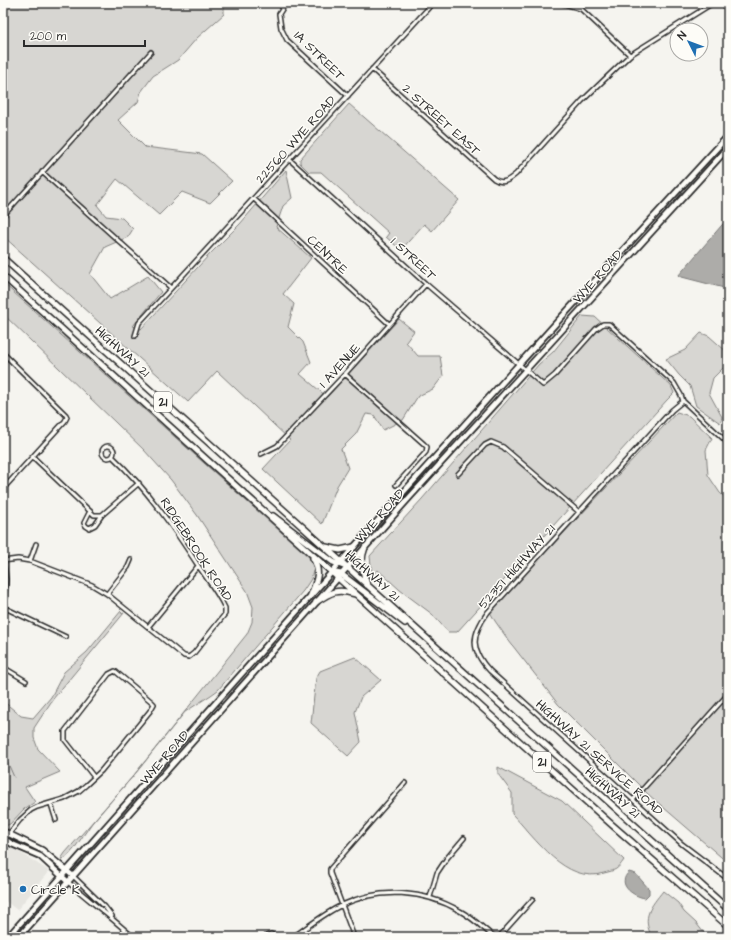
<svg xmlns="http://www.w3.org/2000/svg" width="731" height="940" font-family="'Architects Daughter',sans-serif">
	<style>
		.built { fill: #e6e5e0 }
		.green { fill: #d7d6d2; stroke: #81807e }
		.water { fill: #adaca9; stroke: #797877 }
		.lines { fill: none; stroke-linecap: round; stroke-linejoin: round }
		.stream { stroke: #797877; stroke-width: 1 }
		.street-casing { stroke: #2b2b2b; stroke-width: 6 }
		.secondary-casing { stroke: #2b2b2b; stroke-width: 8 }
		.primary-casing { stroke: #2b2b2b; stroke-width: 8 }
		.street { stroke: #fdfcf7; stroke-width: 3 }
		.secondary { stroke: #fdfcf7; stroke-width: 4.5 }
		.primary { stroke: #fdfcf7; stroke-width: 5 }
		.poi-dot { fill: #1f6fb2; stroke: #fdfcf7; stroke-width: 1.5 }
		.labels { text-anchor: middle; stroke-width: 3; stroke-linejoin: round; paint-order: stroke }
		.shield { fill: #fdfcf7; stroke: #6a6a68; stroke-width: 1 }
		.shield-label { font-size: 12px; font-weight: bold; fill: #2b2b2b }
		.street-label { font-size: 13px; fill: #2b2b2b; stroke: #fdfcf7 }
		.poi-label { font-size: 13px; fill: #2b2b2b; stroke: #fdfcf7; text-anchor: start }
	</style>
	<rect width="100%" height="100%" fill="#f5f4ef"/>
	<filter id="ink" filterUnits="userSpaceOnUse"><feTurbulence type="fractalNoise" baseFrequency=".025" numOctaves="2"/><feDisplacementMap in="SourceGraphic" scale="8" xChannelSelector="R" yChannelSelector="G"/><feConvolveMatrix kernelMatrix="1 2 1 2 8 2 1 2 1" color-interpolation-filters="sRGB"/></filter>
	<g filter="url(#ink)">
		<path class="built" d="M 7,844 L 49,871 L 17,910 L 3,899 L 3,849 Z"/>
		<path class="green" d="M 3,3 L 224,3 L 224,14 L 197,38 L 178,60 L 153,76 L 141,92 L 138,102 L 118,120 L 145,147 L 202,154 L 232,181 L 210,203 L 182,192 L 159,215 L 117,179 L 97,205 L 106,216 L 122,218 L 133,229 L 128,237 L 105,247 L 90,274 L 110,299 L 148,276 L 161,292 L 133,326 L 141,329 L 209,255 L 240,224 L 286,170 L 292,198 L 283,206 L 276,227 L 311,258 L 283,294 L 294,304 L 288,327 L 303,342 L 311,362 L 300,374 L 327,397 L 399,319 L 414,331 L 406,342 L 418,356 L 440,356 L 443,376 L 433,389 L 418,396 L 403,420 L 383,430 L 374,415 L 366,414 L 356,434 L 341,449 L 348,468 L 337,486 L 322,524 L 263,469 L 290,440 L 217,371 L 188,402 L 3,236 L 3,221 L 5,219 L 3,216 Z
			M 349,104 L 459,200 L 432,231 L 424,224 L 401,250 L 386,237 L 389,233 L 321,172 L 309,172 L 300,163 L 300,159 Z
			M 3,283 L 310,558 L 314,564 L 316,571 L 313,571 L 311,579 L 303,591 L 218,690 L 211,695 L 185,712 L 135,774 L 92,823 L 74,849 L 66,858 L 62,859 L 61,859 L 65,853 L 134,775 L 247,634 L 252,622 L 253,607 L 247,591 L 197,515 L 171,480 L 144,450 L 3,314 Z
			M 582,316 L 595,317 L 671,386 L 674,393 L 667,400 L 457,632 L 448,632 L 432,614 L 400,590 L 378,570 L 372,575 L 370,556 L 422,499 L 539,364 L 553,352 Z
			M 701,333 L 709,336 L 727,352 L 728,363 L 713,378 L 709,393 L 722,417 L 720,423 L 696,406 L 690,386 L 679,375 L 666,359 L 685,350 Z
			M 677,412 L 689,416 L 712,438 L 706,450 L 708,475 L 720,493 L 728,500 L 728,863 L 649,795 L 558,704 L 509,641 L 495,621 L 490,612 Z
			M 121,611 L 122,614 L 124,613 L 53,699 L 34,728 L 34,738 L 38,749 L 60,772 L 25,787 L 35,802 L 24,809 L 10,824 L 5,826 L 3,824 L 3,701 L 21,716 L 33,718 L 51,697 L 64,672 L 87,652 Z
			M 355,657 L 381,680 L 361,697 L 355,712 L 361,742 L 348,756 L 311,723 L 316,678 L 320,671 Z
			M 498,767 L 562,801 L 624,860 C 617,870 616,870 604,873 C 566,885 535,838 512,814 L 512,793 L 498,774 Z
			M 663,891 L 678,903 L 684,912 L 696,923 L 704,933 L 700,937 L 652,937 C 641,917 651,906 663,891 Z"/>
		<path class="water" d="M 728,218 L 728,289 L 678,276 Z
			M 629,872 L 636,874 L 649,889 L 649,894 L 645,898 C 632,896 616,884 629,872 Z"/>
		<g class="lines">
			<path class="stream" d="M 3,755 L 6,759 L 14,777"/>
			<defs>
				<path id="street" d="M 286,3 L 279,14 L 281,28 L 287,40 L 348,96
					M 561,3 L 581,9
					M 578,3 L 581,9 L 630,55
					M 372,69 L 494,179 C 503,185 509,180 516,174 L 582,101 L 630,55 L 713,3
					M 290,160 L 426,284 L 543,385 L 555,375 L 596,329 L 603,324 L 609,324 L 674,383 L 681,395 L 683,401
					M 42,172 L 171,288
					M 254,199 L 389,324
					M 3,216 L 151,52
					M 135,336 L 139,323 L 433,3
					M 3,353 L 66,415 L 67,417 L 65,421 L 3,489
					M 345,374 L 424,444 L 427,447 L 426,452 L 396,485
					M 683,401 L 672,410 L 488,612 C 471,635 470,650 490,671 L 682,844 L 728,879
					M 683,401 L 728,443
					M102 452a6 6 0 1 1 12 0a6 6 0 1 1-12 0Z
					M 261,454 L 277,446 L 345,374 L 426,284
					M 33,457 L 94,515 L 102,515 L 139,483
					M 458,474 L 485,445 L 491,442 L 503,447 L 579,512
					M 90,511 L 84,523 L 86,526 L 89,528 L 95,525 L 102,515
					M 3,561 L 18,559 L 30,561 L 92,585 L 107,594 L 184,656 L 189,657 L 194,653 L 225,614 L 225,608 C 218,593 208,580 199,567 C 173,527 147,489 113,457
					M 30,561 L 36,544
					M 107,594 L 128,567 L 131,560
					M 3,607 L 66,637
					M 148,627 L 198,566
					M 3,667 L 26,681
					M 633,800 L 728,694
					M 51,804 L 56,820
					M 4,840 L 20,820 L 31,810 L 37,807 L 64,799 L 79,791 L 86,785 L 101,771 L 150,711 L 154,704 L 152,702 L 115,671 L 109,674 L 65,731 L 65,740 L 94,777
					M 73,876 L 105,907 L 112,916
					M 68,882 C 90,901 112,918 133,937
					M 430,897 L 437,873 L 447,858 L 464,838
					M 264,937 L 271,934 L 275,937
					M 293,937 C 309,926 325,913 342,905 C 380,887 424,890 460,911 C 473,918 483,928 494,937
					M 354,937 L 330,873 L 330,869 L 405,783
					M 499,937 L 533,899"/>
				<path id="secondary" d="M 3,561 L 5,580 L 3,606
					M 3,831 L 42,850 L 73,876
					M 3,838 L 12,844 L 40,856 L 68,882
					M 8,937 L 354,547 L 558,321 L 728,136
					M 19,937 L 409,498 L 728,148"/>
				<path id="primary" d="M 3,258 L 728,909
					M 3,276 L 610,823 L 728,926
					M 273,516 L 333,562 L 346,567
					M 326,547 L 340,550 L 354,547
					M 365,547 C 359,563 363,570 367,585
					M 331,572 L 341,574 L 405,623
					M 311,595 C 317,580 321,572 313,558
					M 316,602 C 331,592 337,588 355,594"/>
			</defs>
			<use href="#street" class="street-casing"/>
			<use href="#secondary" class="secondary-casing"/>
			<use href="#primary" class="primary-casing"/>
			<use href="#street" class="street"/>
			<use href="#secondary" class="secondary"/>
			<use href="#primary" class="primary"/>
		</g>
	</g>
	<circle class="poi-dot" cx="23" cy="889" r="4"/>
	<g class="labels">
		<g class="shield">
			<rect x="154" y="392" width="18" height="20" rx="3"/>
			<rect x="533" y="752" width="18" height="20" rx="3"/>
		</g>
		<g class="shield-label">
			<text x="163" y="406">21</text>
			<text x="542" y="766">21</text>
		</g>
		<g class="street-label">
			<text transform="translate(320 55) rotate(44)" y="5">1A STREET</text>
			<text transform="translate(442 119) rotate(42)" y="5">2 STREET EAST</text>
			<text transform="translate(295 139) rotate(-48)" y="5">22560 WYE ROAD</text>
			<text transform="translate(328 254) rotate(43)" y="5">CENTRE</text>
			<text transform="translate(414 258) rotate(43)" y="5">1 STREET</text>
			<text transform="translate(597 276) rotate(-48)" y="5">WYE ROAD</text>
			<text transform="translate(123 351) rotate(42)" y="5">HIGHWAY 21</text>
			<text transform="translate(339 365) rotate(-48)" y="5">1 AVENUE</text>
			<text transform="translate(379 515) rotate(-48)" y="5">WYE ROAD</text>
			<text transform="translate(197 549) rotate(57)" y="5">RIDGEBROOK ROAD</text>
			<text transform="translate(516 566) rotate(-48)" y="5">52351 HIGHWAY 21</text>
			<text transform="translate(373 575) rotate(42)" y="5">HIGHWAY 21</text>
			<text transform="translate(164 757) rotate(-49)" y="5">WYE ROAD</text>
			<text transform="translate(600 757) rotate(42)" y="5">HIGHWAY 21 SERVICE ROAD</text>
			<text transform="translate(613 792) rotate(42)" y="5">HIGHWAY 21</text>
		</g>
		<g class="poi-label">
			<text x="31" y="894">Circle K</text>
		</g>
	</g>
	<rect width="731" height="940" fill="none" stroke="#fdfcf7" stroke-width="16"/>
	<rect x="8" y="8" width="715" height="924" fill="none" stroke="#2b2b2b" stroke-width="1.5" filter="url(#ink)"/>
	<g transform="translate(689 42) rotate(312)"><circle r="19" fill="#fdfcf7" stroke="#a9a8a5"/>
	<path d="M0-3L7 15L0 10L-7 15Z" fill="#1f6fb2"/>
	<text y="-6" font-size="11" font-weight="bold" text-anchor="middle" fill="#2b2b2b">N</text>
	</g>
	<path d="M24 40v6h121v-6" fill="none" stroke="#2b2b2b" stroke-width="2"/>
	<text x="30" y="40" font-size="12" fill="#2b2b2b" stroke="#fdfcf7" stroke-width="3" paint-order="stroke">200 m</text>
</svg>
